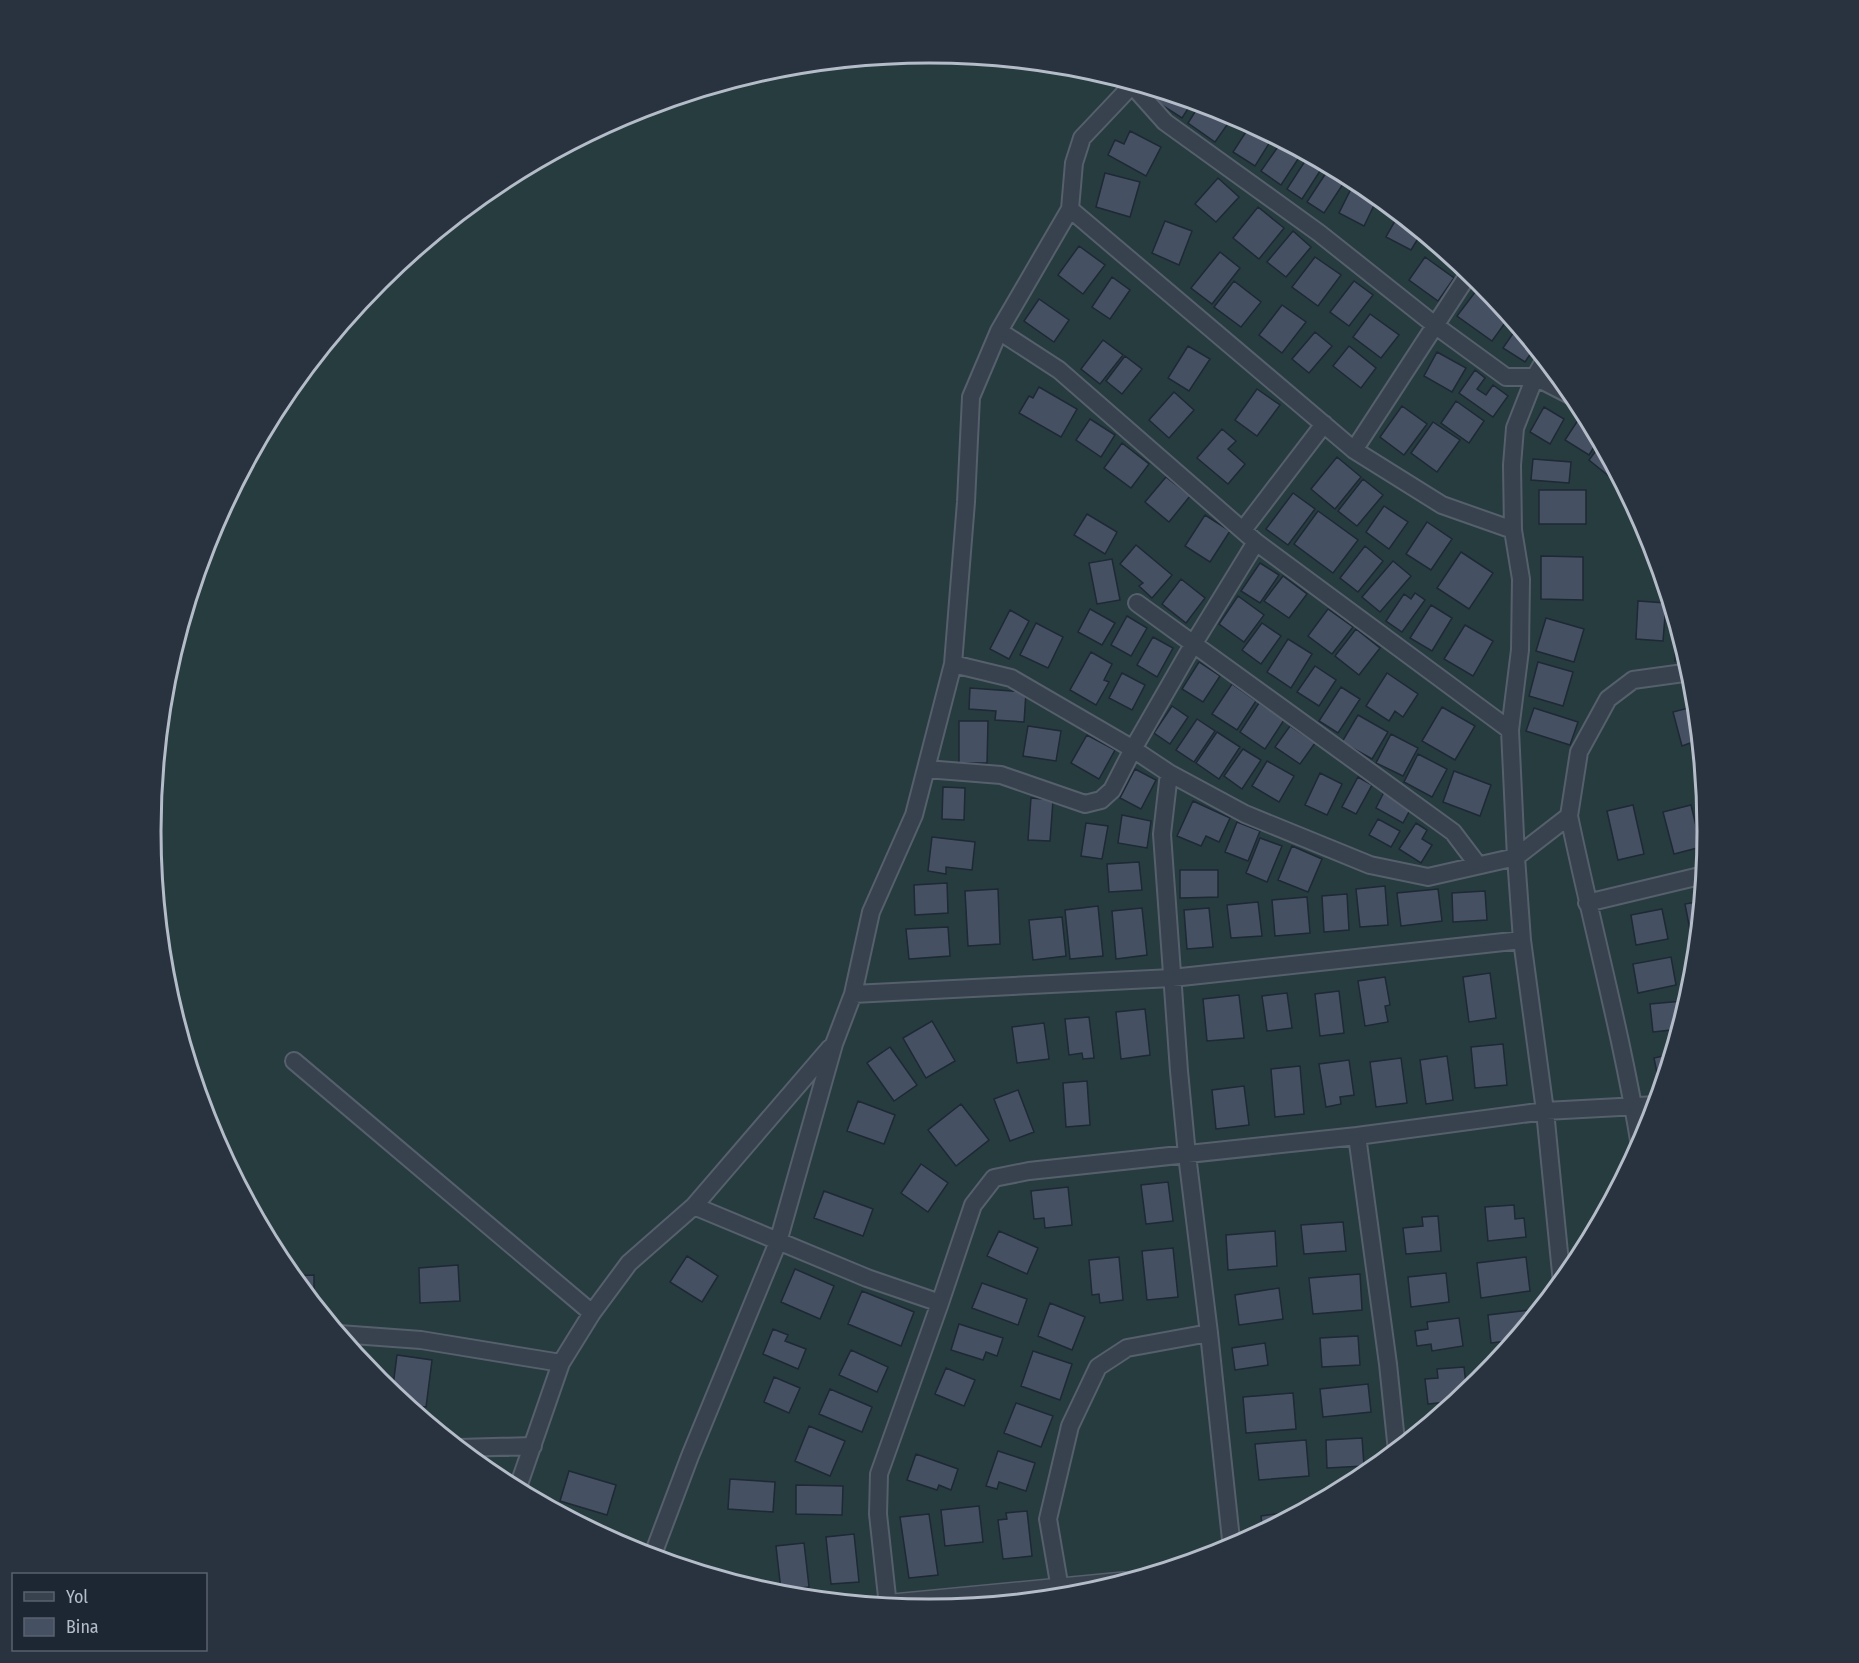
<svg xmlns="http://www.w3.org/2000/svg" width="1859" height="1663" font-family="'Fira Sans Condensed',sans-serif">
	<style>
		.green { fill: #263c3f }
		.building { fill: #455162; stroke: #1f2835; stroke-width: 1.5 }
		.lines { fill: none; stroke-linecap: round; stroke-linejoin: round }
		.minor-casing { stroke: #565f6c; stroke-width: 20 }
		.tertiary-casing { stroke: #565f6c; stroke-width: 24 }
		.minor { stroke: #38414e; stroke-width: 16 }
		.tertiary { stroke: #38414e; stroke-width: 21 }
		.rim { fill: none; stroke: #b4bcc9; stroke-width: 3 }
	</style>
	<rect width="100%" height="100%" fill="#242f3e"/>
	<path class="green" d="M154 831a776 776 0 1 1 1552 0a776 776 0 1 1-1552 0Z"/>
	<path class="building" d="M 1159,91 L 1193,101 L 1182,118 L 1154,100 Z
		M 1200,104 L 1234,115 L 1215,142 L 1188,123 Z
		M 1251,124 L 1273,137 L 1255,166 L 1233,152 Z
		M 1130,131 L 1161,147 L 1146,176 L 1108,155 L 1115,140 L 1124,144 Z
		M 1282,141 L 1302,153 L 1281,185 L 1261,171 Z
		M 1307,158 L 1322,168 L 1302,199 L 1287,189 Z
		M 1105,173 L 1140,182 L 1130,217 L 1096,207 Z
		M 1326,173 L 1343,184 L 1324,213 L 1307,202 Z
		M 1218,178 L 1239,197 L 1216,222 L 1195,204 Z
		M 1355,181 L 1367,187 L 1378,197 L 1364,226 L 1339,213 Z
		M 1258,207 L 1284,228 L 1259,259 L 1233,238 Z
		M 1399,214 L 1422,232 L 1411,250 L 1386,237 Z
		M 1165,221 L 1192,231 L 1179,265 L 1152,253 Z
		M 1293,231 L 1311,247 L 1286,277 L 1267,262 Z
		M 1079,246 L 1105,265 L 1083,294 L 1058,275 Z
		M 1438,246 L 1459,263 L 1457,266 L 1434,251 Z
		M 1220,252 L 1240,268 L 1212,304 L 1191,288 Z
		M 1315,257 L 1341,275 L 1318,306 L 1292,287 Z
		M 1425,257 L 1454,278 L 1438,301 L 1409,280 Z
		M 1112,277 L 1130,290 L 1110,319 L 1092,307 Z
		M 1234,281 L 1261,302 L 1241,327 L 1214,307 Z
		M 1354,281 L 1373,295 L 1349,326 L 1330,312 Z
		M 1479,287 L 1494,298 L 1510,316 L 1492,341 L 1457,316 Z
		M 1039,299 L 1069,320 L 1054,342 L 1024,321 Z
		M 1282,305 L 1306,322 L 1282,353 L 1259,335 Z
		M 1370,314 L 1399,335 L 1381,358 L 1353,337 Z
		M 1518,326 L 1535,347 L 1525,362 L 1503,348 Z
		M 1315,332 L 1332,346 L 1309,373 L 1292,359 Z
		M 1103,340 L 1123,355 L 1100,384 L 1081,369 Z
		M 1188,346 L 1210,359 L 1189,391 L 1168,378 Z
		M 1349,346 L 1376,368 L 1361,388 L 1333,366 Z
		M 1437,352 L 1466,368 L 1452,392 L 1424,376 Z
		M 1125,356 L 1142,369 L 1122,394 L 1106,381 Z
		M 1475,370 L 1485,378 L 1477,389 L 1486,395 L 1493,385 L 1508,396 L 1493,417 L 1459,393 Z
		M 1039,387 L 1077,409 L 1061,437 L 1019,413 L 1029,396 L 1033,398 Z
		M 1257,389 L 1280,405 L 1257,436 L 1235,420 Z
		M 1174,392 L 1194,410 L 1169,438 L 1149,420 Z
		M 1456,401 L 1484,421 L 1469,443 L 1441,423 Z
		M 1402,406 L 1427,424 L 1404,455 L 1380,437 Z
		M 1544,407 L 1564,419 L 1550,444 L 1530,432 Z
		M 1582,414 L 1587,417 L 1599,439 L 1589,455 L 1565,440 Z
		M 1090,419 L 1115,435 L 1101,457 L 1076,440 Z
		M 1433,422 L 1460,440 L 1437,472 L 1411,453 Z
		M 1222,429 L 1236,441 L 1228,449 L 1245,464 L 1228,484 L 1197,458 Z
		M 1122,443 L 1149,464 L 1131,488 L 1104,468 Z
		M 1601,444 L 1615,470 L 1610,477 L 1589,460 Z
		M 1337,457 L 1361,477 L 1335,509 L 1311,489 Z
		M 1533,459 L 1571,462 L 1569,483 L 1531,480 Z
		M 1617,473 L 1625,489 L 1612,479 Z
		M 1166,477 L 1190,496 L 1169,522 L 1145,502 Z
		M 1363,479 L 1383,495 L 1357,526 L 1338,511 Z
		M 1539,490 L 1586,490 L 1586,524 L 1539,524 Z
		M 1293,493 L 1315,509 L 1288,545 L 1266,529 Z
		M 1384,506 L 1408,522 L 1389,549 L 1366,532 Z
		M 1318,511 L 1358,540 L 1333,573 L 1294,544 Z
		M 1087,514 L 1117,532 L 1105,554 L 1074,535 Z
		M 1205,515 L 1230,531 L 1210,562 L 1185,546 Z
		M 1427,522 L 1452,539 L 1431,570 L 1406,554 Z
		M 1136,545 L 1172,575 L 1152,598 L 1139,586 L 1143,583 L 1120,564 Z
		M 1365,546 L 1383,561 L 1358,592 L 1340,578 Z
		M 1461,552 L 1493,573 L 1469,609 L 1437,588 Z
		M 1541,556 L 1583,557 L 1583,600 L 1541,599 Z
		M 1112,559 L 1120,600 L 1097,604 L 1089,563 Z
		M 1393,561 L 1411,576 L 1380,612 L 1362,597 Z
		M 1260,563 L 1279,575 L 1260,603 L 1241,591 Z
		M 1283,576 L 1307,594 L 1289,618 L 1264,601 Z
		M 1181,579 L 1205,598 L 1186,623 L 1162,604 Z
		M 1415,593 L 1425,600 L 1402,632 L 1386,621 L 1404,594 L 1411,599 Z
		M 1238,596 L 1264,615 L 1244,642 L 1219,624 Z
		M 1638,601 L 1666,603 L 1663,641 L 1636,639 Z
		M 1431,605 L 1452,618 L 1432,651 L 1410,638 Z
		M 1090,609 L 1115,623 L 1102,645 L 1078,632 Z
		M 1328,609 L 1353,627 L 1332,654 L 1308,636 Z
		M 1010,610 L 1029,621 L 1009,659 L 990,649 Z
		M 1127,616 L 1147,628 L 1131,656 L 1111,645 Z
		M 1546,618 L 1584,629 L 1574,662 L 1536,651 Z
		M 1036,623 L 1063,637 L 1048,668 L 1020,655 Z
		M 1262,623 L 1281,636 L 1261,664 L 1242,650 Z
		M 1465,625 L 1493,641 L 1473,676 L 1444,659 Z
		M 1356,629 L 1380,648 L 1359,675 L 1335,656 Z
		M 1676,635 L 1680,635 L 1688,661 L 1675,661 Z
		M 1153,637 L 1173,648 L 1157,677 L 1137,665 Z
		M 1288,639 L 1312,654 L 1291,688 L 1267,672 Z
		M 1091,652 L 1112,664 L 1104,680 L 1109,682 L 1096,705 L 1070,690 Z
		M 1199,662 L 1220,676 L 1203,702 L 1182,689 Z
		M 1538,662 L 1573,672 L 1563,706 L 1529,696 Z
		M 1315,666 L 1336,680 L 1319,706 L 1297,692 Z
		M 1122,673 L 1145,685 L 1132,710 L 1109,698 Z
		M 1387,673 L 1418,694 L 1403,717 L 1395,711 L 1389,721 L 1366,706 Z
		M 1232,684 L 1256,701 L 1237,730 L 1212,714 Z
		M 1341,687 L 1360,699 L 1338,733 L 1319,721 Z
		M 970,688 L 1026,692 L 1024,722 L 995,720 L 996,711 L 969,709 Z
		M 1259,703 L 1284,720 L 1265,749 L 1240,732 Z
		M 1172,706 L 1188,717 L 1170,744 L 1154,733 Z
		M 1696,706 L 1701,756 L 1693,758 L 1690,743 L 1682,746 L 1673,712 Z
		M 1442,707 L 1475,726 L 1455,760 L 1422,741 Z
		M 1534,708 L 1578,722 L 1570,745 L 1526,731 Z
		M 1358,715 L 1388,732 L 1372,759 L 1342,742 Z
		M 1197,719 L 1215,731 L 1194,762 L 1176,750 Z
		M 959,721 L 988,721 L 987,763 L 959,763 Z
		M 1028,726 L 1061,731 L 1056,761 L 1023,756 Z
		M 1290,726 L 1315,743 L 1300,764 L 1275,747 Z
		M 1217,732 L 1240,747 L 1219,779 L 1196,763 Z
		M 1391,734 L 1418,748 L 1403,776 L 1376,763 Z
		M 1087,735 L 1115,750 L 1099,779 L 1071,763 Z
		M 1243,749 L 1261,760 L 1242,789 L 1224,776 Z
		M 1418,754 L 1447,769 L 1432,797 L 1404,782 Z
		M 1267,761 L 1294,776 L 1279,802 L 1252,786 Z
		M 1135,769 L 1156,780 L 1141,809 L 1120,798 Z
		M 1454,771 L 1491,785 L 1480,816 L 1443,802 Z
		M 1320,773 L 1342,784 L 1327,815 L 1305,805 Z
		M 1358,777 L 1372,785 L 1356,814 L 1342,807 Z
		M 943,787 L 965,788 L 964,820 L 942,819 Z
		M 1384,792 L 1411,808 L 1403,823 L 1376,808 Z
		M 1031,798 L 1053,800 L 1050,841 L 1028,840 Z
		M 1193,801 L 1230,818 L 1219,842 L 1206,836 L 1201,846 L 1177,836 Z
		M 1633,805 L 1644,854 L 1618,860 L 1607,811 Z
		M 1691,805 L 1701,847 L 1674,854 L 1663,812 Z
		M 1122,815 L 1151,821 L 1147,848 L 1118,843 Z
		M 1378,819 L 1400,831 L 1391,847 L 1369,835 Z
		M 1237,822 L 1260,831 L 1248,861 L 1225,852 Z
		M 1086,823 L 1108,826 L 1102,859 L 1081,856 Z
		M 1416,823 L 1427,830 L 1422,839 L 1432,845 L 1421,863 L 1399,849 Z
		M 932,837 L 975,842 L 972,870 L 946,867 L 946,874 L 928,871 Z
		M 1260,838 L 1282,846 L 1267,882 L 1246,873 Z
		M 1292,846 L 1322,859 L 1308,892 L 1278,880 Z
		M 1139,862 L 1142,890 L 1109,892 L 1107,864 Z
		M 1180,870 L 1218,870 L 1218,897 L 1180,898 Z
		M 947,883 L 948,913 L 915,915 L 914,885 Z
		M 1385,886 L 1388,925 L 1360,927 L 1356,889 Z
		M 998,889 L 1000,944 L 968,946 L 965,891 Z
		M 1438,889 L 1442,921 L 1401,926 L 1397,893 Z
		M 1485,891 L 1487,920 L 1453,922 L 1452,893 Z
		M 1347,894 L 1349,930 L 1324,932 L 1322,896 Z
		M 1307,897 L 1310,933 L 1275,936 L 1272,900 Z
		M 1702,901 L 1699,928 L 1690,930 L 1685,904 Z
		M 1258,902 L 1262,936 L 1231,938 L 1227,905 Z
		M 1098,906 L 1103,956 L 1070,959 L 1065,910 Z
		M 1142,908 L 1147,955 L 1116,959 L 1112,911 Z
		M 1209,908 L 1213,947 L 1187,949 L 1184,910 Z
		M 1662,909 L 1668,939 L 1636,945 L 1631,915 Z
		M 1062,917 L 1066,956 L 1033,960 L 1029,920 Z
		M 948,927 L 950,956 L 909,959 L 906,929 Z
		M 1671,957 L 1676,985 L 1638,993 L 1633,964 Z
		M 1490,973 L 1496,1018 L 1469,1022 L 1463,977 Z
		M 1385,977 L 1390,1005 L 1385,1006 L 1388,1022 L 1365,1026 L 1358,981 Z
		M 1339,991 L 1344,1033 L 1320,1036 L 1315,994 Z
		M 1287,993 L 1292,1028 L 1267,1031 L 1262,996 Z
		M 1239,995 L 1244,1038 L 1207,1041 L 1203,999 Z
		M 1683,1001 L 1685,1013 L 1680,1029 L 1653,1032 L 1650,1004 Z
		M 1145,1009 L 1150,1055 L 1121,1059 L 1116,1012 Z
		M 1089,1017 L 1094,1058 L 1083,1059 L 1082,1053 L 1069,1055 L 1065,1019 Z
		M 932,1021 L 955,1061 L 926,1078 L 903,1038 Z
		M 1044,1023 L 1049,1059 L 1017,1063 L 1012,1027 Z
		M 1503,1044 L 1507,1085 L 1475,1088 L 1471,1047 Z
		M 890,1047 L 917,1085 L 894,1101 L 867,1063 Z
		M 1672,1054 L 1665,1077 L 1658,1078 L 1654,1058 Z
		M 1447,1056 L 1453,1100 L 1426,1104 L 1420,1060 Z
		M 1401,1058 L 1407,1103 L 1376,1107 L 1370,1062 Z
		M 1349,1060 L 1354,1095 L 1340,1097 L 1341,1104 L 1326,1107 L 1319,1064 Z
		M 1300,1066 L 1304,1114 L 1275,1117 L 1271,1069 Z
		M 1087,1081 L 1090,1125 L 1066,1127 L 1063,1083 Z
		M 1244,1086 L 1249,1125 L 1216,1129 L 1212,1090 Z
		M 1018,1090 L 1034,1132 L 1010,1141 L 994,1099 Z
		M 858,1101 L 895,1115 L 884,1144 L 847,1131 Z
		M 961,1104 L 989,1140 L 956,1166 L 928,1130 Z
		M 921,1164 L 948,1183 L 928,1212 L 901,1193 Z
		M 1168,1182 L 1173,1221 L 1146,1224 L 1141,1185 Z
		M 1068,1187 L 1072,1225 L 1045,1228 L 1044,1218 L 1034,1219 L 1031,1191 Z
		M 824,1191 L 873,1209 L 863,1236 L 814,1218 Z
		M 1514,1205 L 1515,1219 L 1524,1218 L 1526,1237 L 1488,1241 L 1485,1207 Z
		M 1438,1216 L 1441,1251 L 1406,1254 L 1403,1228 L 1423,1226 L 1422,1217 Z
		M 1343,1222 L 1346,1251 L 1304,1254 L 1301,1225 Z
		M 999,1231 L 1038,1248 L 1027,1274 L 987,1256 Z
		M 1275,1231 L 1277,1266 L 1228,1270 L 1226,1235 Z
		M 1173,1248 L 1178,1297 L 1147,1300 L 1142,1251 Z
		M 687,1256 L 718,1276 L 702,1302 L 670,1282 Z
		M 1119,1257 L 1123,1300 L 1100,1303 L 1099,1294 L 1092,1295 L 1089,1260 Z
		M 1526,1257 L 1530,1291 L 1481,1298 L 1477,1263 Z
		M 458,1265 L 460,1301 L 420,1303 L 419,1268 Z
		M 795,1269 L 834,1286 L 820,1319 L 781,1302 Z
		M 1446,1273 L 1449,1302 L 1411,1307 L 1408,1277 Z
		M 1360,1274 L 1362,1310 L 1313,1314 L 1309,1278 Z
		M 314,1275 L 314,1304 L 291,1276 Z
		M 982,1283 L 1027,1299 L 1018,1325 L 972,1308 Z
		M 1279,1288 L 1283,1319 L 1239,1325 L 1235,1295 Z
		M 862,1291 L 914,1312 L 901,1346 L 848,1324 Z
		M 1050,1303 L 1085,1317 L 1072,1350 L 1038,1336 Z
		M 1530,1310 L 1531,1321 L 1515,1340 L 1491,1343 L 1488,1315 Z
		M 1459,1318 L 1463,1346 L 1432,1351 L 1431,1344 L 1417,1346 L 1415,1331 L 1428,1329 L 1427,1322 Z
		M 959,1324 L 1003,1338 L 997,1356 L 986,1352 L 983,1360 L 951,1350 Z
		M 773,1329 L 788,1335 L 785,1341 L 806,1349 L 798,1369 L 763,1354 Z
		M 1358,1336 L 1360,1365 L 1322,1367 L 1320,1338 Z
		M 1265,1343 L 1268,1365 L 1235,1370 L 1232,1348 Z
		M 851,1350 L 888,1367 L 877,1392 L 839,1375 Z
		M 1033,1351 L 1072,1364 L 1060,1400 L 1021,1386 Z
		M 397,1355 L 432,1360 L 426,1407 L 406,1405 L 392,1394 Z
		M 1497,1362 L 1488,1373 L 1487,1363 Z
		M 1464,1367 L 1467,1394 L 1457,1401 L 1428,1404 L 1425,1379 L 1438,1378 L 1437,1369 Z
		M 946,1368 L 975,1380 L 964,1406 L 935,1394 Z
		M 774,1377 L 800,1388 L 789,1413 L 764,1402 Z
		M 1368,1384 L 1371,1412 L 1323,1417 L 1320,1389 Z
		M 830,1389 L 872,1407 L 862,1432 L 819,1414 Z
		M 1293,1393 L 1296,1429 L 1246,1433 L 1243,1397 Z
		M 1016,1403 L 1053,1416 L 1041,1447 L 1004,1433 Z
		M 809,1426 L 845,1441 L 830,1476 L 795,1461 Z
		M 1362,1438 L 1364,1466 L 1327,1468 L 1326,1440 Z
		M 1306,1440 L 1309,1476 L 1259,1480 L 1255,1444 Z
		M 998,1451 L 1035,1463 L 1026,1491 L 999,1482 L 997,1489 L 986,1486 Z
		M 916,1454 L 958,1469 L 951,1490 L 939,1485 L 937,1490 L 907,1480 Z
		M 569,1471 L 616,1485 L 607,1515 L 560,1501 Z
		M 730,1479 L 775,1482 L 773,1512 L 728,1509 Z
		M 796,1485 L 843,1486 L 842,1515 L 796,1514 Z
		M 979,1506 L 983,1542 L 945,1546 L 941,1510 Z
		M 1304,1510 L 1304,1511 L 1263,1532 L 1261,1516 Z
		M 1027,1511 L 1032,1556 L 1003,1559 L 998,1520 L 1007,1519 L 1006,1513 Z
		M 929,1514 L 938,1575 L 909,1578 L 900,1517 Z
		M 589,1529 L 615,1537 L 613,1542 Z
		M 854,1534 L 859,1582 L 831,1584 L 826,1537 Z
		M 804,1543 L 809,1587 L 781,1590 L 776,1546 Z"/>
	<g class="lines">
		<defs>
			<path id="minor" d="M 1132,85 L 1165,122 L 1319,233 L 1436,326 L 1506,377 L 1535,377 L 1578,399
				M 1070,209 L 1354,450 L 1442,505 L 1513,530
				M 999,331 L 1059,370 L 1256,542 L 1510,730
				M 1545,359 L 1535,377 L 1515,428 L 1512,465 L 1513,530 L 1521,579 L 1520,650 L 1510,730 L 1516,857 L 1522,940 L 1545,1111 L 1562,1283
				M 1354,450 L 1470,272
				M 1243,530 L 1324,424
				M 1137,603 L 1453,832 L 1478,865
				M 953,664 L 1011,678 L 1133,749 L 1169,773 L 1245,814 L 1370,865 L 1428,877 L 1516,857 L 1569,816 L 1579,752 L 1608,699 L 1633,680 L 1691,672
				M 926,769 L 1001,775 L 1085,804 L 1101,800 L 1112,790 L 1133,749 L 1194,643 L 1256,542
				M 1169,773 L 1162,834 L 1179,1071 L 1187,1155 L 1209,1333 L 1232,1549
				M 1569,816 C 1592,926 1622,1035 1640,1146
				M 1587,903 L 1704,875
				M 853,994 L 1172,978 L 1522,940
				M 294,1061 L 592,1313
				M 1357,1136 L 1388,1364 L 1397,1451
				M 694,1206 L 867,1278 L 940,1303
				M 339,1334 L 421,1340 L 561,1363
				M 459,1448 L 533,1446
				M 517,1490 L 561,1363 L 592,1313 L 629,1263 L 694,1206 L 830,1048
				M 652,1557 L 690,1456 L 778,1242 L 834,1044 L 853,994 L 871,912 L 914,815 L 953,664 L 966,502 L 971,397 L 999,331 L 1070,209 L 1074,163 L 1082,138 L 1134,83
				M 1060,1589 L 1048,1519 L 1070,1426 L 1098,1367 L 1127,1348 L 1209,1333
				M 888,1606 L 878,1514 L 879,1474 L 940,1303 L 973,1205 L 994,1178 L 1029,1171 L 1357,1136 L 1545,1111 L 1657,1105"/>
			<path id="tertiary" d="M 883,1606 L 1124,1583"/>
		</defs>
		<use href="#minor" class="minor-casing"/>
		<use href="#tertiary" class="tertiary-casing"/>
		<use href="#minor" class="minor"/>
		<use href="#tertiary" class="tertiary"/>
	</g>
	<path d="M0 0H1859V1663H0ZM161 831a768 768 0 1 1 1536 0a768 768 0 1 1-1536 0Z" fill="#29323f" fill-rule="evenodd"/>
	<path class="rim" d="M161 831a768 768 0 1 1 1536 0a768 768 0 1 1-1536 0Z"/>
	<rect x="12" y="1573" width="195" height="78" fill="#1d2633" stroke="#59626f" stroke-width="1.5"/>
	<rect x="24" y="1592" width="30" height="9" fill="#38414e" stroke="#59626f" stroke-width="1.5"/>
	<text x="66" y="1603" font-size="18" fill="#b4bcc9">Yol</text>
	<rect x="24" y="1618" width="30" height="18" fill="#455162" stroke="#59626f" stroke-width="1.5"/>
	<text x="66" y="1633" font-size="18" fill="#b4bcc9">Bina</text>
</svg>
